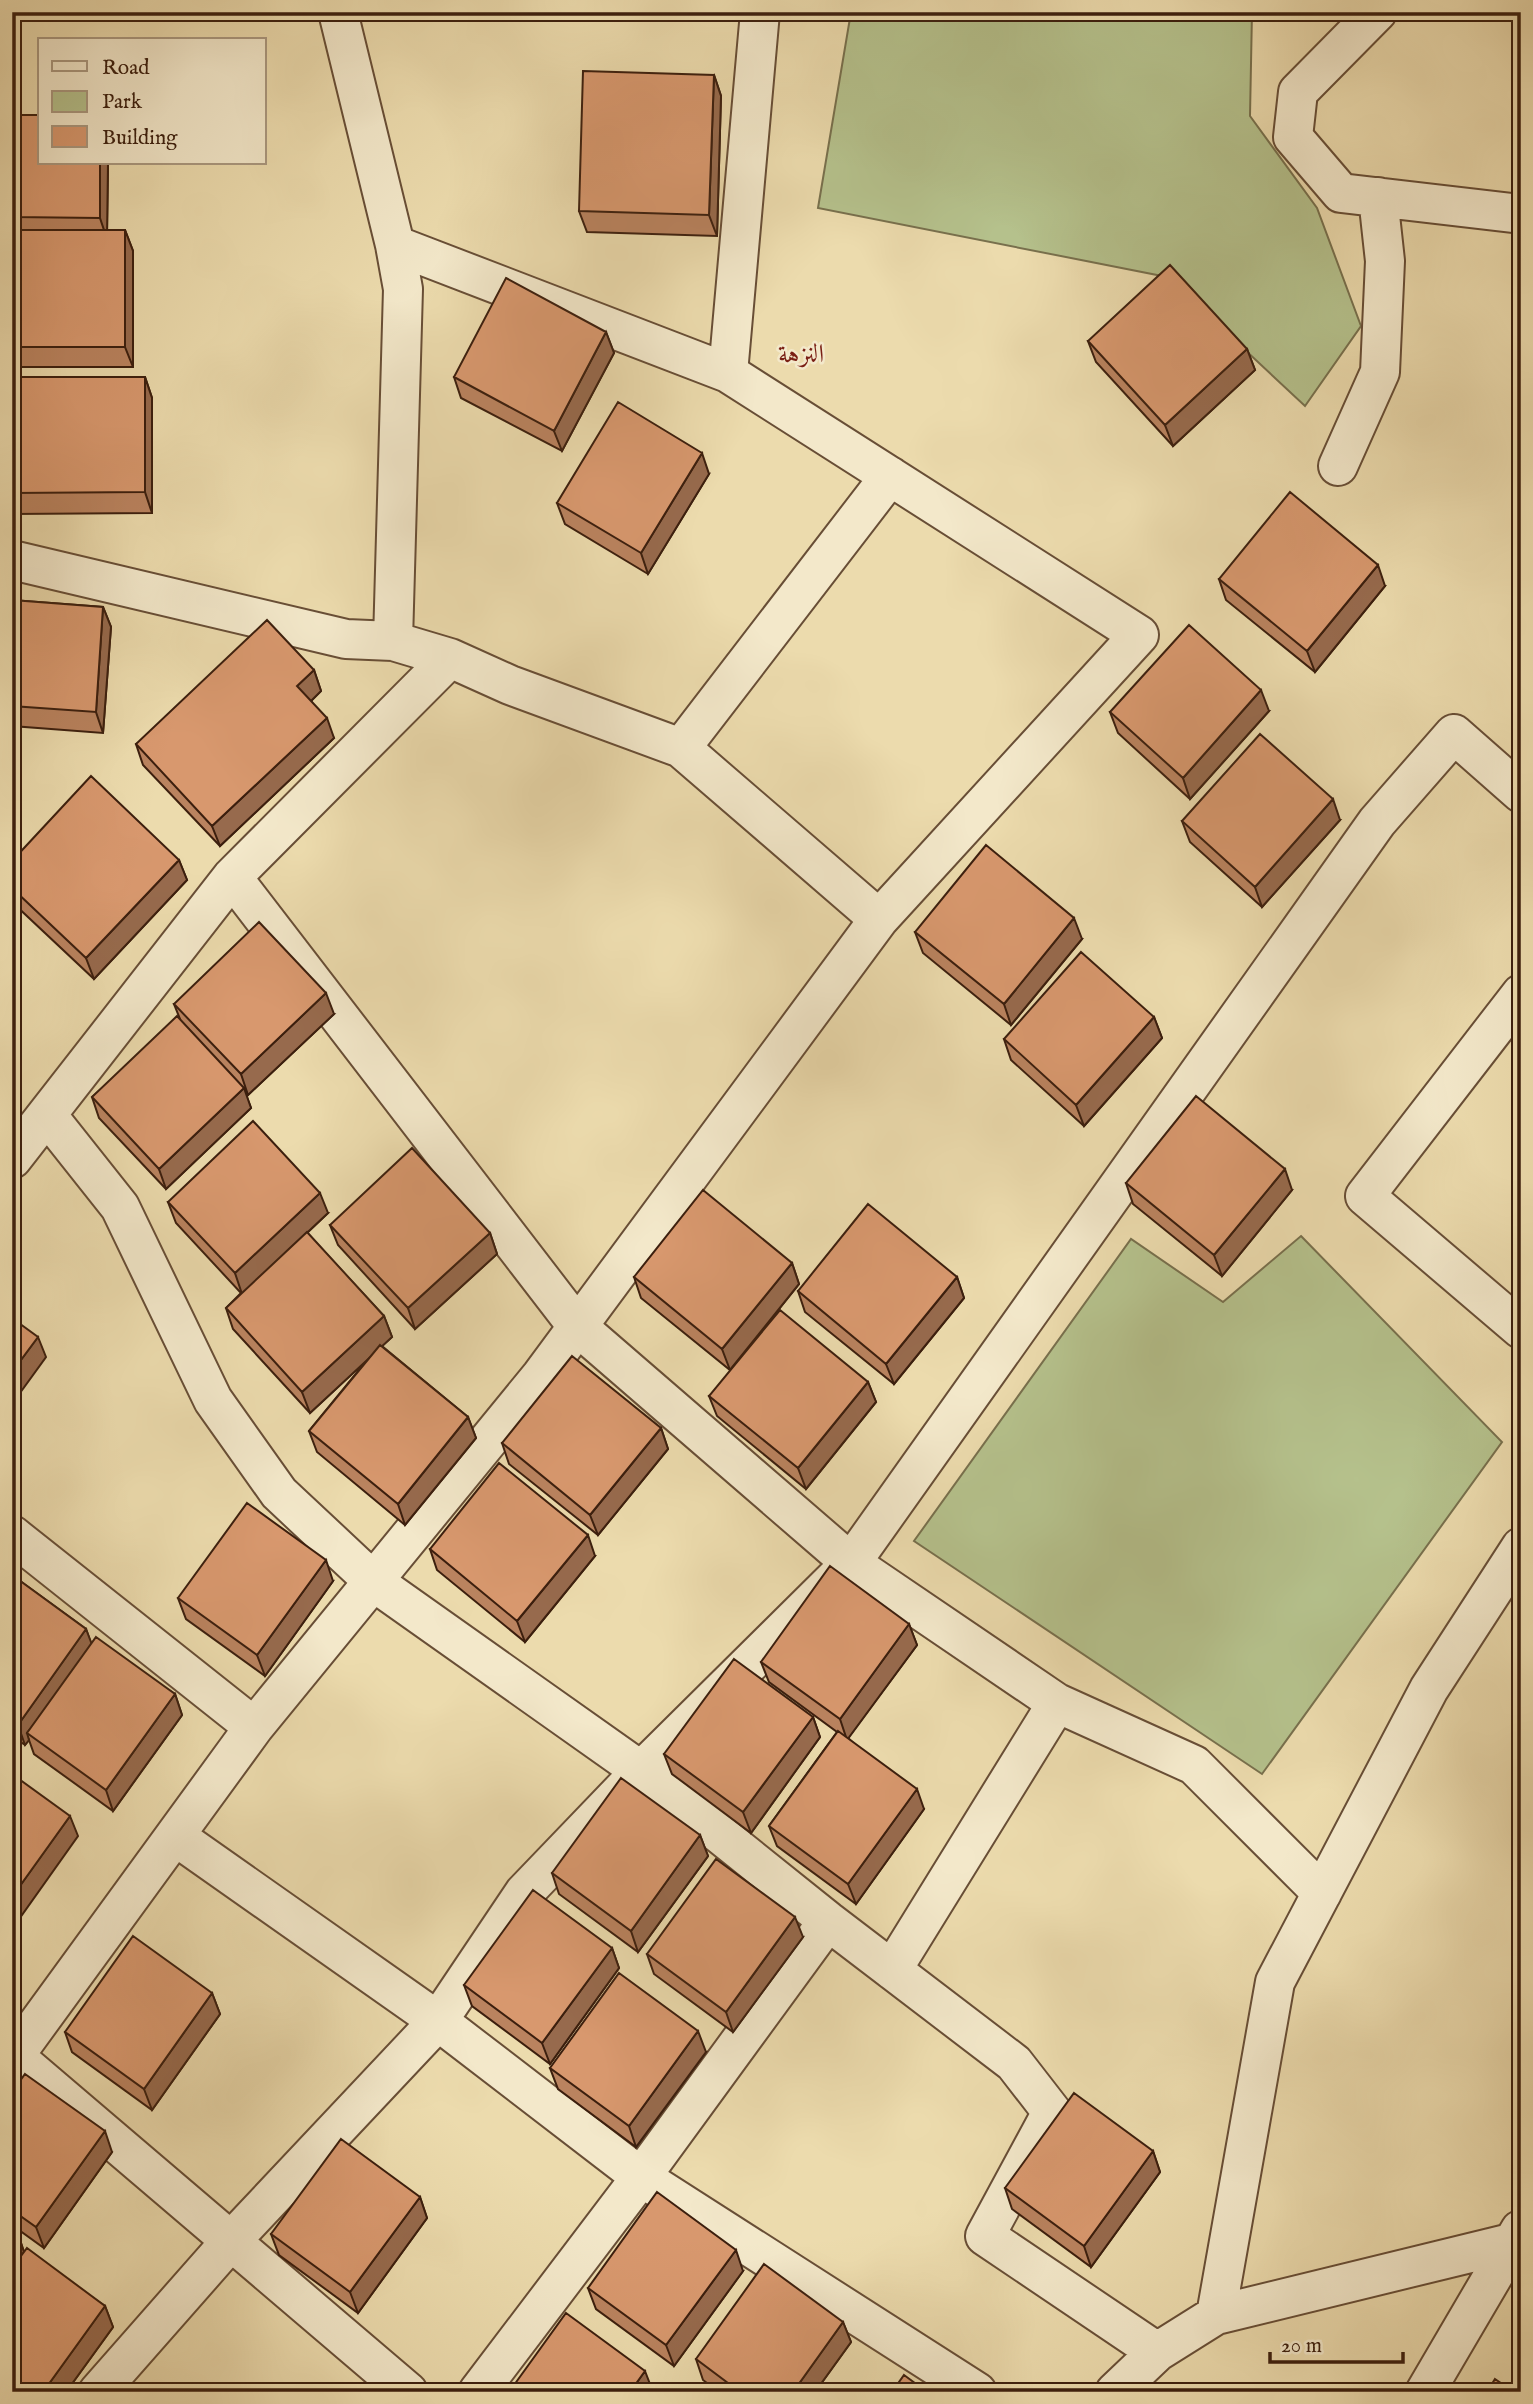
<svg xmlns="http://www.w3.org/2000/svg" width="1533" height="2404" font-family="'IM FELL English',Amiri,serif">
	<style>
		.green { fill: #b5c18c; stroke: #78704d; stroke-width: 2 }
		.lines { fill: none; stroke-linecap: round; stroke-linejoin: round }
		.minor-casing { stroke: #684e36; stroke-width: 42 }
		.minor { stroke: #f3e8ca; stroke-width: 38 }
		.wall { fill: #ba835f; stroke: #3c1f0e; stroke-width: 2 }
		.shaded-wall { fill: #976a4d; stroke: #3c1f0e; stroke-width: 2 }
		.building { fill: #d8986e; stroke: #3c1f0e; stroke-width: 2 }
		.labels { text-anchor: middle; stroke-width: 5; stroke-linejoin: round; paint-order: stroke }
		.neighbourhood-label { font-size: 26px; fill: #7a1f14; stroke: #f3e8ca }
	</style>
	<rect width="100%" height="100%" fill="#ecdbad"/>
	<filter id="stains"><feTurbulence type="fractalNoise" baseFrequency=".00286" numOctaves="4"/><feColorMatrix values="0 0 0 0 .2 0 0 0 0 .09 0 0 0 0 .02 0 0 0 .5 -.17"/></filter>
	<radialGradient id="worn" r=".72"><stop offset=".6" stop-color="#630" stop-opacity="0"/><stop offset="1" stop-color="#630" stop-opacity=".3"/></radialGradient>
	<path class="green" d="M 851,12 L 1252,12 L 1250,116 L 1317,208 L 1361,326 L 1305,406 L 1167,277 L 818,208 Z
		M 1301,1236 L 1502,1442 L 1262,1774 L 914,1541 L 1131,1239 L 1223,1302 Z"/>
	<g class="lines">
		<defs>
			<path id="minor" d="M 338,12 L 395,245 L 403,289 L 393,641
				M 1377,12 L 1298,92 L 1293,137 L 1341,193 L 1521,214
				M 728,373 L 760,12
				M 1338,466 L 1380,372 L 1385,261 L 1378,197
				M 12,560 L 346,639 L 393,641 L 450,658 L 510,685 L 681,748 L 879,919
				M 681,748 L 890,476
				M 232,877 L 577,1326 L 851,1563 L 1057,1703 L 892,1970
				M 1521,994 L 1365,1196 L 1521,1329
				M 47,1115 L 120,1207 L 213,1400 L 279,1493 L 374,1582 L 641,1771 L 828,1921 L 1014,2063 L 1052,2112 L 985,2236 L 1157,2352
				M 12,1159 L 232,877 L 450,658
				M 12,1535 L 254,1727
				M 1057,1703 L 1194,1765 L 1322,1893
				M 175,1836 L 438,2021 L 641,2177 L 977,2392
				M 14,2056 L 408,2392
				M 12,2059 L 254,1727 L 541,1376 L 879,919 L 1139,635 L 728,373 L 395,245
				M 1216,2315 L 1275,1982 L 1429,1689 L 1521,1547
				M 98,2392 L 230,2242 L 438,2021 L 524,1893 L 641,1771 L 851,1563 L 1377,822 L 1454,734 L 1521,793
				M 478,2392 L 641,2177 L 828,1921
				M 1115,2392 L 1157,2352 L 1216,2315 L 1511,2243 L 1521,2247
				M 1425,2392 L 1520,2230"/>
		</defs>
		<use href="#minor" class="minor-casing"/>
		<use href="#minor" class="minor"/>
	</g>
	<path class="wall" d="M 714,75 L 721,96 L 717,236 L 587,232 L 579,211 Z
		M 12,115 L 40,163 L 108,163 L 107,230 L 125,230 L 133,251 L 133,367 L 12,367 Z
		M 606,332 L 614,353 L 562,451 L 461,398 L 454,377 Z
		M 1088,341 L 1247,349 L 1255,370 L 1173,446 L 1096,362 Z
		M 12,377 L 145,377 L 152,398 L 152,513 L 12,514 Z
		M 709,474 L 648,574 L 565,524 L 557,503 Z
		M 1219,579 L 1385,586 L 1315,672 L 1226,600 Z
		M 12,600 L 103,607 L 111,627 L 103,733 L 12,726 Z
		M 314,670 L 321,691 L 311,701 L 334,738 L 220,846 L 143,765 L 136,744 Z
		M 1269,711 L 1190,799 L 1118,733 L 1110,712 Z
		M 1340,820 L 1262,907 L 1190,842 L 1182,821 Z
		M 179,860 L 187,880 L 94,979 L 12,902 L 12,861 Z
		M 915,932 L 1082,939 L 1011,1025 L 923,953 Z
		M 174,1004 L 334,1014 L 248,1095 L 245,1092 L 251,1108 L 166,1189 L 99,1118 L 92,1097 L 180,1019 Z
		M 1154,1017 L 1162,1038 L 1084,1126 L 1011,1060 L 1004,1039 Z
		M 1126,1183 L 1292,1190 L 1222,1276 L 1133,1204 Z
		M 168,1202 L 328,1213 L 307,1233 L 384,1316 L 392,1337 L 382,1346 L 468,1417 L 476,1438 L 405,1525 L 317,1452 L 309,1431 L 368,1359 L 310,1413 L 233,1329 L 226,1308 L 241,1293 L 176,1223 Z
		M 330,1225 L 490,1233 L 497,1254 L 415,1329 L 338,1245 Z
		M 792,1263 L 799,1284 L 730,1370 L 641,1298 L 634,1277 Z
		M 957,1277 L 964,1298 L 894,1384 L 805,1312 L 798,1291 Z
		M 868,1382 L 876,1402 L 806,1489 L 717,1416 L 709,1396 Z
		M 661,1428 L 668,1449 L 598,1535 L 509,1464 L 502,1443 Z
		M 430,1549 L 595,1556 L 525,1642 L 437,1570 Z
		M 12,1575 L 86,1629 L 91,1643 L 175,1694 L 182,1715 L 113,1811 L 34,1754 L 29,1740 L 25,1745 L 12,1736 Z
		M 333,1581 L 265,1676 L 186,1619 L 178,1598 Z
		M 909,1624 L 917,1645 L 848,1738 L 924,1809 L 856,1904 L 777,1846 L 769,1826 L 837,1732 L 769,1682 L 761,1662 Z
		M 813,1717 L 820,1737 L 751,1833 L 672,1774 L 664,1754 Z
		M 700,1835 L 708,1856 L 638,1952 L 559,1894 L 552,1873 Z
		M 803,1937 L 733,2032 L 654,1974 L 647,1954 Z
		M 612,1948 L 619,1968 L 550,2064 L 472,2006 L 464,1985 Z
		M 212,1993 L 220,2014 L 152,2110 L 72,2052 L 65,2032 Z
		M 706,2052 L 636,2147 L 558,2089 L 550,2068 Z
		M 12,2092 L 112,2152 L 44,2248 L 12,2225 Z
		M 1153,2151 L 1160,2172 L 1091,2267 L 1012,2209 L 1005,2188 Z
		M 420,2197 L 427,2218 L 358,2313 L 279,2255 L 271,2234 Z
		M 12,2228 L 17,2231 L 24,2252 L 105,2306 L 113,2327 L 66,2392 L 12,2392 Z
		M 743,2271 L 674,2366 L 596,2309 L 588,2288 Z
		M 843,2322 L 851,2342 L 815,2392 L 719,2392 L 703,2380 L 696,2359 Z"/>
	<path class="shaded-wall" d="M 714,75 L 721,96 L 717,236 L 709,215 Z
		M 100,163 L 108,163 L 107,239 L 100,218 Z
		M 125,230 L 133,251 L 133,367 L 125,347 Z
		M 606,332 L 614,353 L 562,451 L 554,431 Z
		M 1247,349 L 1255,370 L 1173,446 L 1165,425 Z
		M 145,377 L 152,398 L 152,513 L 145,492 Z
		M 702,453 L 709,474 L 648,574 L 641,553 Z
		M 1378,565 L 1385,586 L 1315,672 L 1307,651 Z
		M 103,607 L 111,627 L 103,733 L 96,712 Z
		M 314,670 L 321,691 L 305,707 L 297,686 Z
		M 1261,690 L 1269,711 L 1190,799 L 1183,778 Z
		M 327,718 L 334,738 L 220,846 L 212,826 Z
		M 1333,799 L 1340,820 L 1262,907 L 1255,887 Z
		M 179,860 L 187,880 L 94,979 L 86,958 Z
		M 1074,918 L 1082,939 L 1011,1025 L 1004,1004 Z
		M 326,993 L 334,1014 L 248,1095 L 241,1074 Z
		M 1154,1017 L 1162,1038 L 1084,1126 L 1076,1105 Z
		M 244,1088 L 251,1108 L 166,1189 L 159,1169 Z
		M 1285,1169 L 1292,1190 L 1222,1276 L 1214,1255 Z
		M 320,1193 L 328,1213 L 242,1294 L 235,1273 Z
		M 490,1233 L 497,1254 L 415,1329 L 408,1308 Z
		M 792,1263 L 799,1284 L 730,1370 L 722,1349 Z
		M 957,1277 L 964,1298 L 894,1384 L 886,1364 Z
		M 384,1316 L 392,1337 L 310,1413 L 302,1392 Z
		M 38,1337 L 46,1357 L 12,1404 L 12,1372 Z
		M 868,1382 L 876,1402 L 806,1489 L 798,1468 Z
		M 468,1417 L 476,1438 L 405,1525 L 398,1504 Z
		M 661,1428 L 668,1449 L 598,1535 L 590,1515 Z
		M 588,1535 L 595,1556 L 525,1642 L 517,1621 Z
		M 326,1560 L 333,1581 L 265,1676 L 257,1655 Z
		M 909,1624 L 917,1645 L 847,1740 L 840,1719 Z
		M 86,1629 L 94,1650 L 27,1733 L 29,1740 L 25,1745 L 18,1725 Z
		M 175,1694 L 182,1715 L 113,1811 L 106,1790 Z
		M 813,1717 L 820,1737 L 751,1833 L 743,1812 Z
		M 917,1789 L 924,1809 L 856,1904 L 848,1884 Z
		M 70,1816 L 78,1836 L 12,1929 L 12,1897 Z
		M 700,1835 L 708,1856 L 638,1952 L 631,1931 Z
		M 795,1917 L 803,1937 L 733,2032 L 726,2012 Z
		M 612,1948 L 619,1968 L 550,2064 L 542,2043 Z
		M 212,1993 L 220,2014 L 152,2110 L 144,2089 Z
		M 698,2031 L 706,2052 L 636,2147 L 629,2126 Z
		M 105,2131 L 112,2152 L 44,2248 L 36,2227 Z
		M 1153,2151 L 1160,2172 L 1091,2267 L 1084,2246 Z
		M 420,2197 L 427,2218 L 358,2313 L 350,2292 Z
		M 17,2231 L 24,2252 L 12,2269 L 12,2238 Z
		M 736,2250 L 743,2271 L 674,2366 L 666,2345 Z
		M 105,2306 L 113,2327 L 66,2392 L 43,2392 Z
		M 843,2322 L 851,2342 L 815,2392 L 793,2392 Z
		M 645,2371 L 653,2392 L 630,2392 Z"/>
	<path class="building" d="M 583,71 L 714,75 L 709,215 L 579,211 Z
		M 12,115 L 40,115 L 40,163 L 100,163 L 100,218 L 12,217 Z
		M 12,230 L 125,230 L 125,347 L 12,347 Z
		M 1170,265 L 1247,349 L 1165,425 L 1088,341 Z
		M 506,278 L 606,332 L 554,431 L 454,377 Z
		M 12,377 L 145,377 L 145,492 L 12,493 Z
		M 618,402 L 702,453 L 641,553 L 557,503 Z
		M 1290,492 L 1378,565 L 1307,651 L 1219,579 Z
		M 12,600 L 103,607 L 96,712 L 12,706 Z
		M 267,620 L 314,670 L 297,686 L 327,718 L 212,826 L 136,744 Z
		M 1189,625 L 1261,690 L 1183,778 L 1110,712 Z
		M 1260,734 L 1333,799 L 1255,887 L 1182,821 Z
		M 91,776 L 179,860 L 86,958 L 12,888 L 12,861 Z
		M 986,845 L 1074,918 L 1004,1004 L 915,932 Z
		M 259,922 L 326,993 L 241,1074 L 174,1004 Z
		M 1081,952 L 1154,1017 L 1076,1105 L 1004,1039 Z
		M 177,1016 L 244,1088 L 159,1169 L 92,1097 Z
		M 1196,1096 L 1285,1169 L 1214,1255 L 1126,1183 Z
		M 253,1121 L 320,1193 L 235,1273 L 168,1202 Z
		M 412,1148 L 490,1233 L 408,1308 L 330,1225 Z
		M 703,1190 L 792,1263 L 722,1349 L 634,1277 Z
		M 868,1204 L 957,1277 L 886,1364 L 798,1291 Z
		M 307,1232 L 384,1316 L 302,1392 L 226,1308 Z
		M 780,1310 L 868,1382 L 798,1468 L 709,1396 Z
		M 12,1318 L 38,1337 L 12,1372 Z
		M 380,1345 L 468,1417 L 398,1504 L 309,1431 Z
		M 572,1356 L 661,1428 L 590,1515 L 502,1443 Z
		M 499,1463 L 588,1535 L 517,1621 L 430,1549 Z
		M 247,1503 L 326,1560 L 257,1655 L 178,1598 Z
		M 830,1566 L 909,1624 L 840,1719 L 761,1662 Z
		M 12,1575 L 86,1629 L 18,1725 L 12,1721 Z
		M 96,1637 L 175,1694 L 106,1790 L 27,1733 Z
		M 734,1659 L 813,1717 L 743,1812 L 664,1754 Z
		M 838,1731 L 917,1789 L 848,1884 L 769,1826 Z
		M 12,1774 L 70,1816 L 12,1897 Z
		M 621,1778 L 700,1835 L 631,1931 L 552,1873 Z
		M 716,1859 L 795,1917 L 726,2012 L 647,1954 Z
		M 533,1890 L 612,1948 L 542,2043 L 464,1985 Z
		M 133,1936 L 212,1993 L 144,2089 L 65,2032 Z
		M 619,1973 L 698,2031 L 629,2126 L 550,2068 Z
		M 25,2074 L 105,2131 L 36,2227 L 12,2210 L 12,2092 Z
		M 1074,2093 L 1153,2151 L 1084,2246 L 1005,2188 Z
		M 341,2139 L 420,2197 L 350,2292 L 271,2234 Z
		M 657,2192 L 736,2250 L 666,2345 L 588,2288 Z
		M 12,2228 L 17,2231 L 12,2238 Z
		M 27,2248 L 105,2306 L 43,2392 L 24,2392 L 12,2383 L 12,2268 Z
		M 764,2264 L 843,2322 L 793,2392 L 740,2392 L 696,2359 Z
		M 566,2313 L 645,2371 L 630,2392 L 509,2392 Z
		M 904,2375 L 927,2392 L 892,2392 Z
		M 1495,2379 L 1514,2392 L 1487,2392 Z"/>
	<g class="labels">
		<g class="neighbourhood-label">
			<text x="801" y="362">النزهة</text>
		</g>
	</g>
	<rect width="1533" height="2404" fill="none" stroke="#ecdbad" stroke-width="42"/>
	<rect x="14" y="14" width="1505" height="2376" fill="none" stroke="#3c1f0e" stroke-width="3.5"/>
	<rect x="21" y="21" width="1491" height="2362" fill="none" stroke="#3c1f0e" stroke-width="2"/>
	<rect x="38" y="38" width="228" height="126" fill="#f3e8ca" stroke="#aa987f" stroke-width="2"/>
	<rect x="52" y="61" width="35" height="10" fill="#f3e8ca" stroke="#aa987f" stroke-width="2"/>
	<text x="102" y="74" font-size="21" fill="#3c1f0e">Road</text>
	<rect x="52" y="91" width="35" height="21" fill="#b5c18c" stroke="#aa987f" stroke-width="2"/>
	<text x="102" y="108" font-size="21" fill="#3c1f0e">Park</text>
	<rect x="52" y="126" width="35" height="21" fill="#d8986e" stroke="#aa987f" stroke-width="2"/>
	<text x="102" y="144" font-size="21" fill="#3c1f0e">Building</text>
	<path d="M1270 2352v10h133v-10" fill="none" stroke="#3c1f0e" stroke-width="3.5"/>
	<text x="1281" y="2352" font-size="21" fill="#3c1f0e" stroke="#f3e8ca" stroke-width="5" paint-order="stroke">20 m</text>
	<rect width="100%" height="100%" filter="url(#stains)"/>
	<rect width="100%" height="100%" fill="url(#worn)"/>
</svg>
